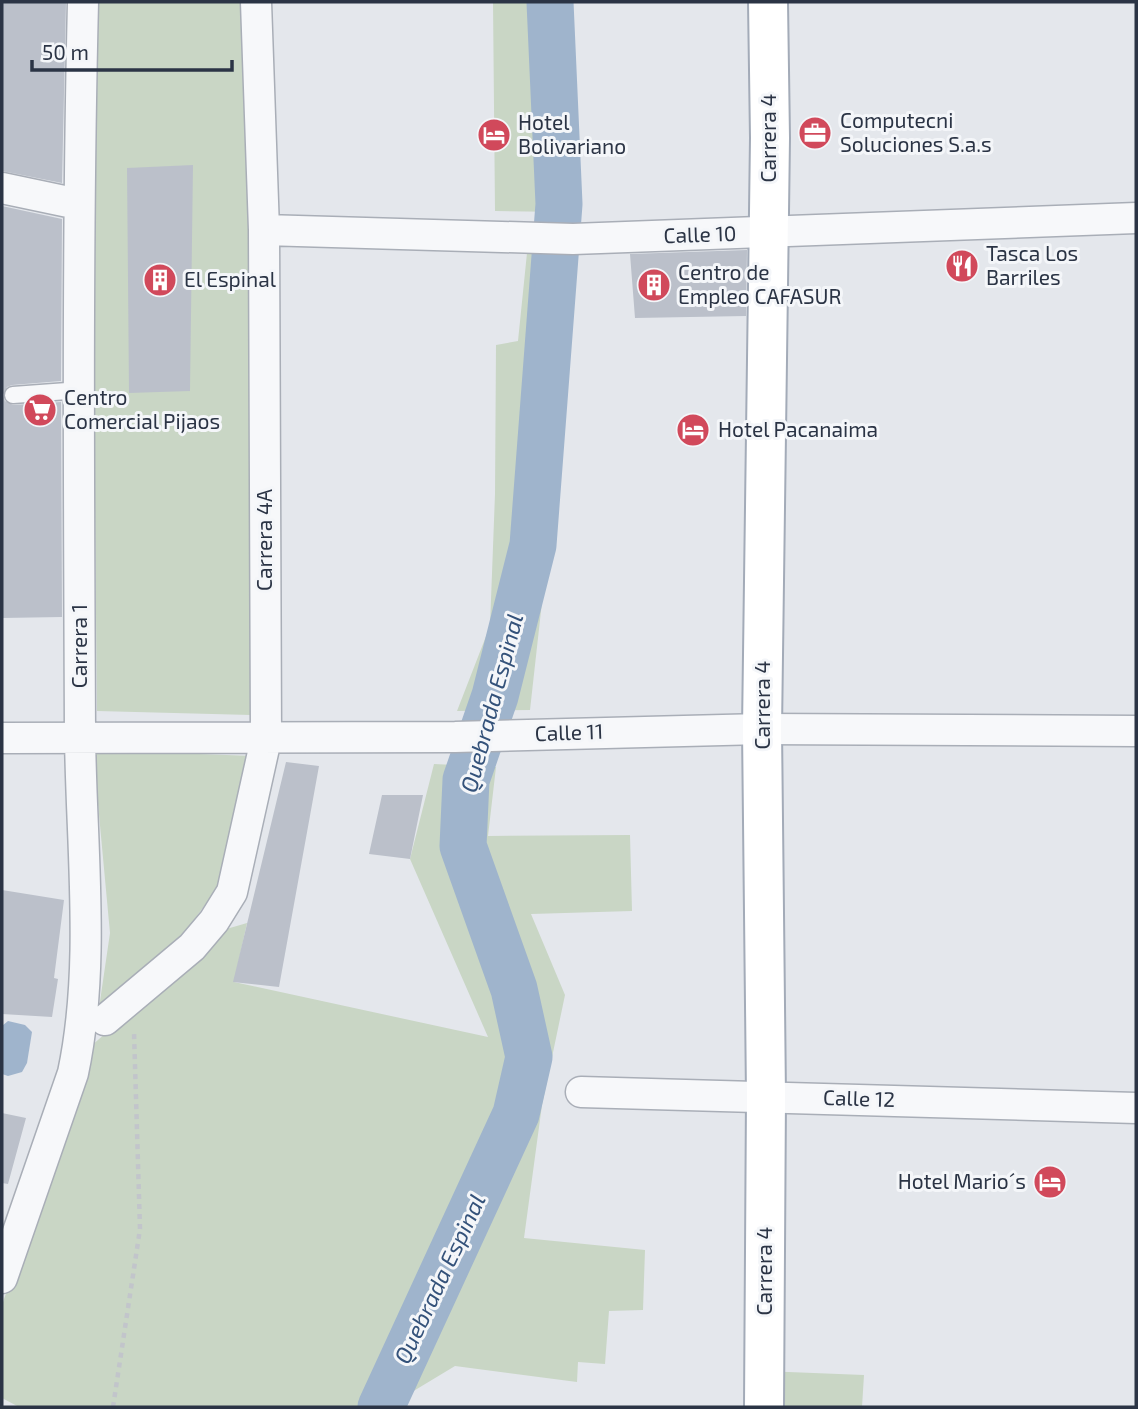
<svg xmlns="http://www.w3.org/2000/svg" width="1138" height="1409" font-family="'Exo 2',sans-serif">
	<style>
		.green { fill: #c9d6c5 }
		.water { fill: #9fb4cc }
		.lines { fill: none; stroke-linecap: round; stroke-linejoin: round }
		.river { stroke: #9fb4cc; stroke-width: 47 }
		.building { fill: #bbc0ca }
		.lane-casing { stroke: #a9aeb7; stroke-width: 19 }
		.street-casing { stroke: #a9aeb7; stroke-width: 33 }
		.primary-casing { stroke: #a3abb8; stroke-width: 42 }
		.path { stroke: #c2c5cb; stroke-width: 4.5; stroke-dasharray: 5 5; stroke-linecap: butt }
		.lane { stroke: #f7f8fa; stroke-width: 16 }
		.street { stroke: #f7f8fa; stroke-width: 30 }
		.primary { stroke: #fff; stroke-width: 38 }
		.labels { text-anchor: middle; stroke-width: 6; stroke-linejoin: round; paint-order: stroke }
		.poi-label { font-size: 21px; fill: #2b3445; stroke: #f4f6f9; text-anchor: start }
		.street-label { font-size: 21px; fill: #2b3445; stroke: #f4f6f9 }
		.water-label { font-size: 23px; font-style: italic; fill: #34527a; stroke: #f4f6f9 }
	</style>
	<rect width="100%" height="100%" fill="#e4e7ec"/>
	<path class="green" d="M 94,2 L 246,2 L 252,428 L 251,715 L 97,711 L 92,217 Z
		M 493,2 L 570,2 L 563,63 L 566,212 L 495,211 Z
		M 527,253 L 566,253 L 550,447 L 549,539 L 530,710 L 457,711 L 490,626 L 495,494 L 496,345 L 518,341 Z
		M 93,750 L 253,756 L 219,886 L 182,936 L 99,1008 L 110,933 Z
		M 434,764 L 496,767 L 488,836 L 630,835 L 632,911 L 531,914 L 565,995 L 542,1105 L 524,1238 L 645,1250 L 643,1310 L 609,1311 L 605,1364 L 578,1362 L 577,1382 L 455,1366 L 397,1401 L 396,1407 L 19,1407 L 2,1398 L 2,1305 L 90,1047 L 223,930 L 247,923 L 234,982 L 488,1037 L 410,859 Z
		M 763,1371 L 864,1375 L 862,1407 L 763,1407 Z"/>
	<path class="water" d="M 8,1021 L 25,1025 L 32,1032 L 27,1063 L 22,1072 L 8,1076 L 2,1074 L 2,1026 Z"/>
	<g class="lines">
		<path class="river" d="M 381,1407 L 516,1114 L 529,1057 L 514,989 L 463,846 L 466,780 L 495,696 L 533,545 L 559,204 L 550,2"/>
	</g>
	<path class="building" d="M 2,2 L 66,2 L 62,183 L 2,171 Z
		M 193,165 L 190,391 L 129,393 L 127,168 Z
		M 2,206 L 62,219 L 61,381 L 12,385 L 7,387 L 3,395 L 5,401 L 13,405 L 61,402 L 62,617 L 2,618 Z
		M 747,250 L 746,316 L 635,318 L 630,254 Z
		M 286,762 L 319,766 L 279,987 L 233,982 Z
		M 382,795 L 423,795 L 410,859 L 369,854 Z
		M 2,890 L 64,900 L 54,978 L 58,979 L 52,1017 L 2,1014 Z
		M 2,1113 L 26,1118 L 8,1184 L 2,1183 Z"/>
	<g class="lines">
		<defs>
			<path id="lane" d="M 13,395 L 81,390"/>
			<path id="street" d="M 2,188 L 78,204
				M 264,230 L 573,239 L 1136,218
				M 2,738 L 455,737 L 762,729 L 1136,731
				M 105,1020 L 192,947 L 214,921 L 232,892 L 266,739 L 264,230 L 256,2
				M 581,1092 L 1136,1108
				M 2,1278 L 73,1073 C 96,965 81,844 80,734 C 79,490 77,246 83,2"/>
			<path id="primary" d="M 764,1407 L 766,1096 L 762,729 L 770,138 L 768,2"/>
		</defs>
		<use href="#lane" class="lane-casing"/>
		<use href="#street" class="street-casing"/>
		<use href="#primary" class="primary-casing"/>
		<path class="path" d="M 113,1407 L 140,1229 L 134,1032"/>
		<use href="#lane" class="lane"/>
		<use href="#street" class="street"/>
		<use href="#primary" class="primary"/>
	</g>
	<defs>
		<symbol id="office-disc" viewBox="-11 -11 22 22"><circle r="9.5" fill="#d1495b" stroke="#f4f6f9"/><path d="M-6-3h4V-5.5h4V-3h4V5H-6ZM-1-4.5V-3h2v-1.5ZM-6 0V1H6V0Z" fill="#fff"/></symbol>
		<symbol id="hotel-disc" viewBox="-11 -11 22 22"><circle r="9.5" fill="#d1495b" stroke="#f4f6f9"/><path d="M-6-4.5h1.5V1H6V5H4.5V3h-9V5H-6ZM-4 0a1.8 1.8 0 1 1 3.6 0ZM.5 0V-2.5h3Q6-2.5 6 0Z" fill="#fff"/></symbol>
		<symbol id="restaurant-disc" viewBox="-11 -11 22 22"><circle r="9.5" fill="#d1495b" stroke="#f4f6f9"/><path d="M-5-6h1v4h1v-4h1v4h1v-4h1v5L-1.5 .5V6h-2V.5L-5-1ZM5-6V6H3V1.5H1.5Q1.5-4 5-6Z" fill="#fff"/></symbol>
		<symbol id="building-disc" viewBox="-11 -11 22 22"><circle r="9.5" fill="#d1495b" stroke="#f4f6f9"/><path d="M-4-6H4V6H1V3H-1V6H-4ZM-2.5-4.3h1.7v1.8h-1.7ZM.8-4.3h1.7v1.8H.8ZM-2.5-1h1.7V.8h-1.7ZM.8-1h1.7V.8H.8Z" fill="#fff"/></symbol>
		<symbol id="supermarket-disc" viewBox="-11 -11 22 22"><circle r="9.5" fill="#d1495b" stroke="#f4f6f9"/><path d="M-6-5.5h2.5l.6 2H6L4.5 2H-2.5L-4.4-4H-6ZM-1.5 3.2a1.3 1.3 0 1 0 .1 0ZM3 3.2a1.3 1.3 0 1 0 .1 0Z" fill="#fff"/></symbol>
	</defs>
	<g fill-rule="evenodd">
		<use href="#office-disc" x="796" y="114" width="38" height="38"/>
		<use href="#hotel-disc" x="475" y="116" width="38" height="38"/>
		<use href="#restaurant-disc" x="943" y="247" width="38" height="38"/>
		<use href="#building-disc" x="141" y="261" width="38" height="38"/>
		<use href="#building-disc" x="635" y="266" width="38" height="38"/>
		<use href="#supermarket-disc" x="21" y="391" width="38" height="38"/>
		<use href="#hotel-disc" x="674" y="411" width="38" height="38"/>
		<use href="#hotel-disc" x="1031" y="1163" width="38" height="38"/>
	</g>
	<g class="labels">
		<g class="poi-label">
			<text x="840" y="128">Computecni<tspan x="840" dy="24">Soluciones S.a.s</tspan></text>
			<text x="518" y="130">Hotel<tspan x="518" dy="24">Bolivariano</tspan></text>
			<text x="986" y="261">Tasca Los<tspan x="986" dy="24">Barriles</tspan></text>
			<text x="678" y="280">Centro de<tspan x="678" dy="24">Empleo CAFASUR</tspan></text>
			<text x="184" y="287">El Espinal</text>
			<text x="64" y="405">Centro<tspan x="64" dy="24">Comercial Pijaos</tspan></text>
			<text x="718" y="437">Hotel Pacanaima</text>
			<text x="1026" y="1189" text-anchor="end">Hotel Mario´s</text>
		</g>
		<g class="street-label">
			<text transform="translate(769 138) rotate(-90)" y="7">Carrera 4</text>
			<text transform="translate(700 235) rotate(-2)" y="7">Calle 10</text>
			<text transform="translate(265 540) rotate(-90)" y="7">Carrera 4A</text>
			<text transform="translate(80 646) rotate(-90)" y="7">Carrera 1</text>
			<text transform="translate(763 705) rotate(-90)" y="7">Carrera 4</text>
			<text transform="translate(569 733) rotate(-2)" y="7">Calle 11</text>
			<text transform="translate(859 1099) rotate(2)" y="7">Calle 12</text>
			<text transform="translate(765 1271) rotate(-90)" y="7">Carrera 4</text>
		</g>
		<g class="water-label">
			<text transform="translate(492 703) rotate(-75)" y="8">Quebrada Espinal</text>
			<text transform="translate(440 1279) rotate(-65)" y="8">Quebrada Espinal</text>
		</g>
	</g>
	<rect width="1138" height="1409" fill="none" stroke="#2b3445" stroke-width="7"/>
	<path d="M32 60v10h200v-10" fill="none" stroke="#2b3445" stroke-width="3.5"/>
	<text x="42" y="60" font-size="21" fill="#2b3445" stroke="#f4f6f9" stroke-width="5" paint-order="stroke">50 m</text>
</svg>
